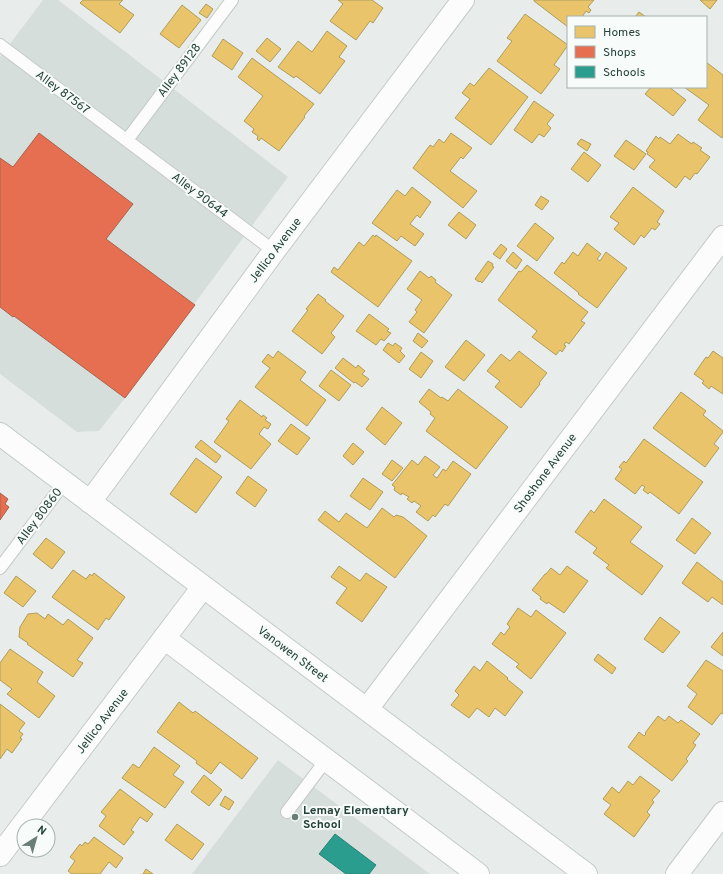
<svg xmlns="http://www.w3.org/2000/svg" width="723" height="874" font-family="Overpass,sans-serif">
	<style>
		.built { fill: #d6dedb }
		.homes { fill: #e9c46a; stroke: #ae9d5c }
		.shops { fill: #e76f51; stroke: #ac624a }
		.schools { fill: #2a9d8f; stroke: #288276 }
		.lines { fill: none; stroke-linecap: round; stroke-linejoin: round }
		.lane-casing { stroke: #c5cac8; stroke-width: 14 }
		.street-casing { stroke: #c5cac8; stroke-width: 24 }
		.secondary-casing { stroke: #c3cbc8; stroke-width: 24 }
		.lane { stroke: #fcfcfc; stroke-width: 12 }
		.street { stroke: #fcfcfc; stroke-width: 22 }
		.secondary { stroke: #fcfcfc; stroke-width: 22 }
		.poi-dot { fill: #697e78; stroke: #f7fbf9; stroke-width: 1.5 }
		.labels { text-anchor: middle; stroke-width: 4; stroke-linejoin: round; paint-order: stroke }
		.street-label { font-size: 12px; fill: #24423a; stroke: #f7fbf9 }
		.poi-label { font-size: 12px; font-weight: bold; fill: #24423a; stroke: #f7fbf9; text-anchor: start }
	</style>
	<rect width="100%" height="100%" fill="#e8edeb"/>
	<path class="built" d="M 43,0 L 58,0 L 288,177 L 125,398 L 99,431 L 77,432 L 0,374 L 0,57 Z
		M 278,760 L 430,874 L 192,874 Z"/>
	<path class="homes" d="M 83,0 L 123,0 L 119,4 L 134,15 L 120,33 L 80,3 Z
		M 338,0 L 372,0 L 383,8 L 373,23 L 370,21 L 356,40 L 330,21 L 343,4 Z
		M 534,0 L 594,0 L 588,7 L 591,10 L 589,13 L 586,11 L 582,17 L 568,17 L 568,27 L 534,1 Z
		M 700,0 L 717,0 L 710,9 Z
		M 206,4 L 213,9 L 207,18 L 199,13 Z
		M 182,5 L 201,20 L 179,48 L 160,34 Z
		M 639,12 L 646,17 L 635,17 Z
		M 525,14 L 568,45 L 554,65 L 560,69 L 541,94 L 497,61 L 512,41 L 507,38 Z
		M 327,31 L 347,46 L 339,57 L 345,61 L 320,94 L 296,76 L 294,78 L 278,67 L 298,41 L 312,52 Z
		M 267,38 L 281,49 L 270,62 L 256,51 Z
		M 223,39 L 243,53 L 232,70 L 212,56 Z
		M 252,58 L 314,104 L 304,116 L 305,117 L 279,151 L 261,138 L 259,141 L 257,139 L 258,136 L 252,132 L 254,129 L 244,121 L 263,96 L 238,77 Z
		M 706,62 L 723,75 L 723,136 L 722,138 L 698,120 L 709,105 L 684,87 L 706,87 Z
		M 489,68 L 528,97 L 491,145 L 455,118 L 470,99 L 462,93 L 470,83 L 474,86 Z
		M 651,87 L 669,87 L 686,100 L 673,116 L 645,94 Z
		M 534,101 L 554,115 L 547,124 L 551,128 L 544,137 L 539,134 L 532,143 L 514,130 Z
		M 451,133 L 472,148 L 463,159 L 461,157 L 450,171 L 477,191 L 463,208 L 413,168 L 430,145 L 433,147 L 439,139 L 444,143 Z
		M 678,134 L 692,144 L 693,142 L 702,148 L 700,150 L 710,157 L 697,174 L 695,173 L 690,180 L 685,176 L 676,188 L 649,167 L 655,160 L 647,154 L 648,152 L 646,151 L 656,136 L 659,139 L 660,137 L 670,144 Z
		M 581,139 L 591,144 L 587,151 L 577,144 Z
		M 626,140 L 646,154 L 634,170 L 614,156 Z
		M 584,152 L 601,165 L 588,182 L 571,169 Z
		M 412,187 L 431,202 L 420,218 L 417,215 L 410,224 L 424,234 L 415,246 L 401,236 L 397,241 L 372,223 L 397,190 L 405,196 Z
		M 633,187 L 664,211 L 657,222 L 660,224 L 655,230 L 652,228 L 644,238 L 641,235 L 634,245 L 614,229 L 619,223 L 610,217 Z
		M 541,196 L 549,201 L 542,210 L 535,205 Z
		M 459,212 L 476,225 L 466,239 L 448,225 Z
		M 535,223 L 554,238 L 537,261 L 517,246 Z
		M 373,235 L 375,237 L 376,235 L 412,261 L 378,307 L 331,272 L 334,267 L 338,270 L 359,242 L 364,246 Z
		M 587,243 L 601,254 L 597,259 L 600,261 L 606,252 L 627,268 L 597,308 L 578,294 L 579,293 L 554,273 L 562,262 L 564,264 L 573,252 L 578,256 Z
		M 501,244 L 507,249 L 500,259 L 493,254 Z
		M 513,252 L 522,260 L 516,269 L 506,261 Z
		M 488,261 L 493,264 L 492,266 L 494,267 L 482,283 L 480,281 L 479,282 L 475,279 Z
		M 527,265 L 588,312 L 581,321 L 585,323 L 569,344 L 566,342 L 564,345 L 566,346 L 562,352 L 560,350 L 556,355 L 532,337 L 537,331 L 498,300 L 519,271 L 521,272 Z
		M 420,271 L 429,278 L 431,276 L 436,280 L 435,282 L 452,295 L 424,333 L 409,322 L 417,312 L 415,310 L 422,300 L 407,289 Z
		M 318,294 L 326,300 L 325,301 L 344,316 L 331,333 L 335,337 L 322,354 L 292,331 L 308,310 L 306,309 Z
		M 369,314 L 389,329 L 387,331 L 391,333 L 384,341 L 381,339 L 376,345 L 356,331 Z
		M 418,333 L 428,341 L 422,348 L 413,341 Z
		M 466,340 L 485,355 L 464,381 L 445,367 Z
		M 388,343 L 393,346 L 395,343 L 402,348 L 400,351 L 405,356 L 399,363 L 383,350 Z
		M 278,351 L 306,372 L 300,380 L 326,400 L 307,426 L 255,387 L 270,368 L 262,362 L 268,354 L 273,358 Z
		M 519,351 L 547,373 L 539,383 L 540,384 L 521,408 L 495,387 L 500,381 L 487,371 L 501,354 L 510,361 Z
		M 713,351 L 723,358 L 723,394 L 711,386 L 709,389 L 702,383 L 704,381 L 694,374 L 706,357 L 708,358 Z
		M 421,352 L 433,361 L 421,378 L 409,369 Z
		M 343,358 L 356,368 L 358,365 L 365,371 L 362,374 L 369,379 L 362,387 L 355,382 L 354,383 L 335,368 Z
		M 331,370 L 351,385 L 339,401 L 319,386 Z
		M 429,389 L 441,398 L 442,397 L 448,401 L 458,389 L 508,427 L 476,469 L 426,431 L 435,418 L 430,414 L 431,412 L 419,402 Z
		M 681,392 L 706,411 L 703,415 L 723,431 L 723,432 L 714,444 L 719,448 L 705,467 L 653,428 Z
		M 240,400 L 262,417 L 263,415 L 267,418 L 265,420 L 271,424 L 268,429 L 264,427 L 259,434 L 271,444 L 251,469 L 214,442 L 229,421 L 226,419 Z
		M 382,407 L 402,423 L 385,445 L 366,429 Z
		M 291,424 L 310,438 L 297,455 L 278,441 Z
		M 644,439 L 703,482 L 679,514 L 650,492 L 648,494 L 643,490 L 645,487 L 642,485 L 635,494 L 615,479 L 622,469 L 619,467 L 624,461 L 626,463 Z
		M 201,440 L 221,456 L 216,463 L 195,447 Z
		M 353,443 L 364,452 L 353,465 L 343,456 Z
		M 425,456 L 440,467 L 433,475 L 437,478 L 443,469 L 446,471 L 453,461 L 471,474 L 448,506 L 445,504 L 435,517 L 433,515 L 428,521 L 416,512 L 421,506 L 414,501 L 412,503 L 407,499 L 409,497 L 402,493 L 401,495 L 394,490 L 395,487 L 392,485 L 412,460 L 418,465 Z
		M 196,458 L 222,477 L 196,513 L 170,494 Z
		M 392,460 L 403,468 L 392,481 L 382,474 Z
		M 248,476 L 267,490 L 255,507 L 236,493 Z
		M 363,478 L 383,492 L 370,510 L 350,496 Z
		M 604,499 L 642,527 L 630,542 L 663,566 L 642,595 L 606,568 L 609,565 L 593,553 L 597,548 L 575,532 L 591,510 L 594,513 Z
		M 382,508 L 394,517 L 396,515 L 403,517 L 427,536 L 395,578 L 318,520 L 325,511 L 339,522 L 346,513 L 367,528 Z
		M 692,518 L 711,533 L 695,554 L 676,540 Z
		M 46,538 L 65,552 L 52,569 L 33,554 Z
		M 697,562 L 723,582 L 723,605 L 712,597 L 708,602 L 682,583 Z
		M 339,566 L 360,581 L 366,573 L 387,587 L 362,622 L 336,603 L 347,588 L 331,577 Z
		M 567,566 L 588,581 L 564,613 L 548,602 L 547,604 L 540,599 L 541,597 L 532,590 L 545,574 L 546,574 L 551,568 L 560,575 Z
		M 73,570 L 86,579 L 90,574 L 92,576 L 94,573 L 125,597 L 109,620 L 106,618 L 98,630 L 52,597 Z
		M 16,576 L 36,591 L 23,607 L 4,593 Z
		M 518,608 L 531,617 L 536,610 L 566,633 L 531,679 L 516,667 L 519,664 L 492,644 L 501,632 L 504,635 L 510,627 L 507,624 Z
		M 37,613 L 45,619 L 48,614 L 63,625 L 68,619 L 93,638 L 77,660 L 83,663 L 73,677 L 27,644 L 28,643 L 19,637 L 20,627 L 28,614 Z
		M 660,617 L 680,632 L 663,653 L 644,639 Z
		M 723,632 L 723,656 L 711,647 Z
		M 10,649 L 43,672 L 37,682 L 55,696 L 39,718 L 7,694 L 12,689 L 0,680 L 0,663 Z
		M 598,654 L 616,668 L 612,674 L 594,660 Z
		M 706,660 L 723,671 L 723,714 L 721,713 L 712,725 L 688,707 L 697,694 L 687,686 Z
		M 487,661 L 508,678 L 507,679 L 523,692 L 505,716 L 495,708 L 489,717 L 477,708 L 469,718 L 451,705 L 459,695 L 455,691 L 474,666 L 480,671 Z
		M 179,702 L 193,713 L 195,711 L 258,758 L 242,779 L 220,762 L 211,774 L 196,763 L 197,761 L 157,732 Z
		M 0,704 L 25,723 L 19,731 L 23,734 L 20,738 L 22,739 L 12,753 L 7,749 L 0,759 Z
		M 658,716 L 665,721 L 669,716 L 678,723 L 681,720 L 700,734 L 693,743 L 696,745 L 686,759 L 688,761 L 672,781 L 628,747 L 639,732 L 644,736 L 646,734 L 645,733 Z
		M 154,747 L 180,766 L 173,775 L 184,782 L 165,808 L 122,778 L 133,764 L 139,768 Z
		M 204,775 L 222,790 L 209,806 L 191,792 Z
		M 640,776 L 660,791 L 652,800 L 654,802 L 647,812 L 650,815 L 634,837 L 604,814 L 611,805 L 603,799 L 612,787 L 619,793 L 628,781 L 633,785 Z
		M 120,789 L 153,814 L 147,822 L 140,817 L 131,830 L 134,832 L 124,845 L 99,826 L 106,816 L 101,812 Z
		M 225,796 L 234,802 L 229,810 L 220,805 Z
		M 177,824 L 204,844 L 192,860 L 165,840 Z
		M 94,837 L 123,858 L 116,868 L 109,862 L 100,874 L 72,874 L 68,871 L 75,861 L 70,857 L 80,844 L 82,846 L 85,842 L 88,844 Z
		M 146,869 L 153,874 L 143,874 Z"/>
	<path class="shops" d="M 39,133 L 133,204 L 106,239 L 195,305 L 125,398 L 14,316 L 13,317 L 0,307 L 0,158 L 13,167 Z
		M 0,493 L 8,499 L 5,504 L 9,507 L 0,520 Z"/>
	<path class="schools" d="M 335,834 L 376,865 L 369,874 L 346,874 L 319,854 Z"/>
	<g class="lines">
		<defs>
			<path id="lane" d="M 0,45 L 274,251
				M 127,140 L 232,0
				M 0,568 L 64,483
				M 287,812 L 326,760"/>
			<path id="street" d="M 90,502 L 274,251 L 463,0
				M 164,638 L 478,874
				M 367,709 L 723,237
				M 0,855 L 203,587
				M 677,874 L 723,813"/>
			<path id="secondary" d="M 0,434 L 586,874"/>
		</defs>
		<use href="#lane" class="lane-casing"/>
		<use href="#street" class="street-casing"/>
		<use href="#secondary" class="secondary-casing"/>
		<use href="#lane" class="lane"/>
		<use href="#street" class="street"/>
		<use href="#secondary" class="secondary"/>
	</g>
	<circle class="poi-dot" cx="295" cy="817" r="4"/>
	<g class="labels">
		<g class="street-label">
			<text transform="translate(179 70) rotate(-53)" y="4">Alley 89128</text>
			<text transform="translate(63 92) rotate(37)" y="4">Alley 87567</text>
			<text transform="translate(200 195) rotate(37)" y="4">Alley 90644</text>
			<text transform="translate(275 250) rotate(-53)" y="4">Jellico Avenue</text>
			<text transform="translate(545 473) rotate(-53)" y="4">Shoshone Avenue</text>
			<text transform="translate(39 516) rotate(-53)" y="4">Alley 80860</text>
			<text transform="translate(293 654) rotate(37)" y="4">Vanowen Street</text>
			<text transform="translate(102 721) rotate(-53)" y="4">Jellico Avenue</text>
		</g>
		<g class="poi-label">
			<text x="303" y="814">Lemay Elementary<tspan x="303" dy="14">School</tspan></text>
		</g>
	</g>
	<rect x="567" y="16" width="140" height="72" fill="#f7fbf9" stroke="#a3b1ad"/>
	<rect x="575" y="26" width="20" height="12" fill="#e9c46a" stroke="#a3b1ad"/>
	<text x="603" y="36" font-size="12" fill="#24423a">Homes</text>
	<rect x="575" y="46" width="20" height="12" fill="#e76f51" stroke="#a3b1ad"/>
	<text x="603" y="56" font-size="12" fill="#24423a">Shops</text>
	<rect x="575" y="66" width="20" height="12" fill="#2a9d8f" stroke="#a3b1ad"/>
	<text x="603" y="76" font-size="12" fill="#24423a">Schools</text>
	<g transform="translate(36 838) rotate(37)"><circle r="19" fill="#f7fbf9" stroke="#a3b1ad"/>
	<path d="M0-3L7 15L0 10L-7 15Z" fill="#697e78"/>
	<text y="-6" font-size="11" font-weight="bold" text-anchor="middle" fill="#24423a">N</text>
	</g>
</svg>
